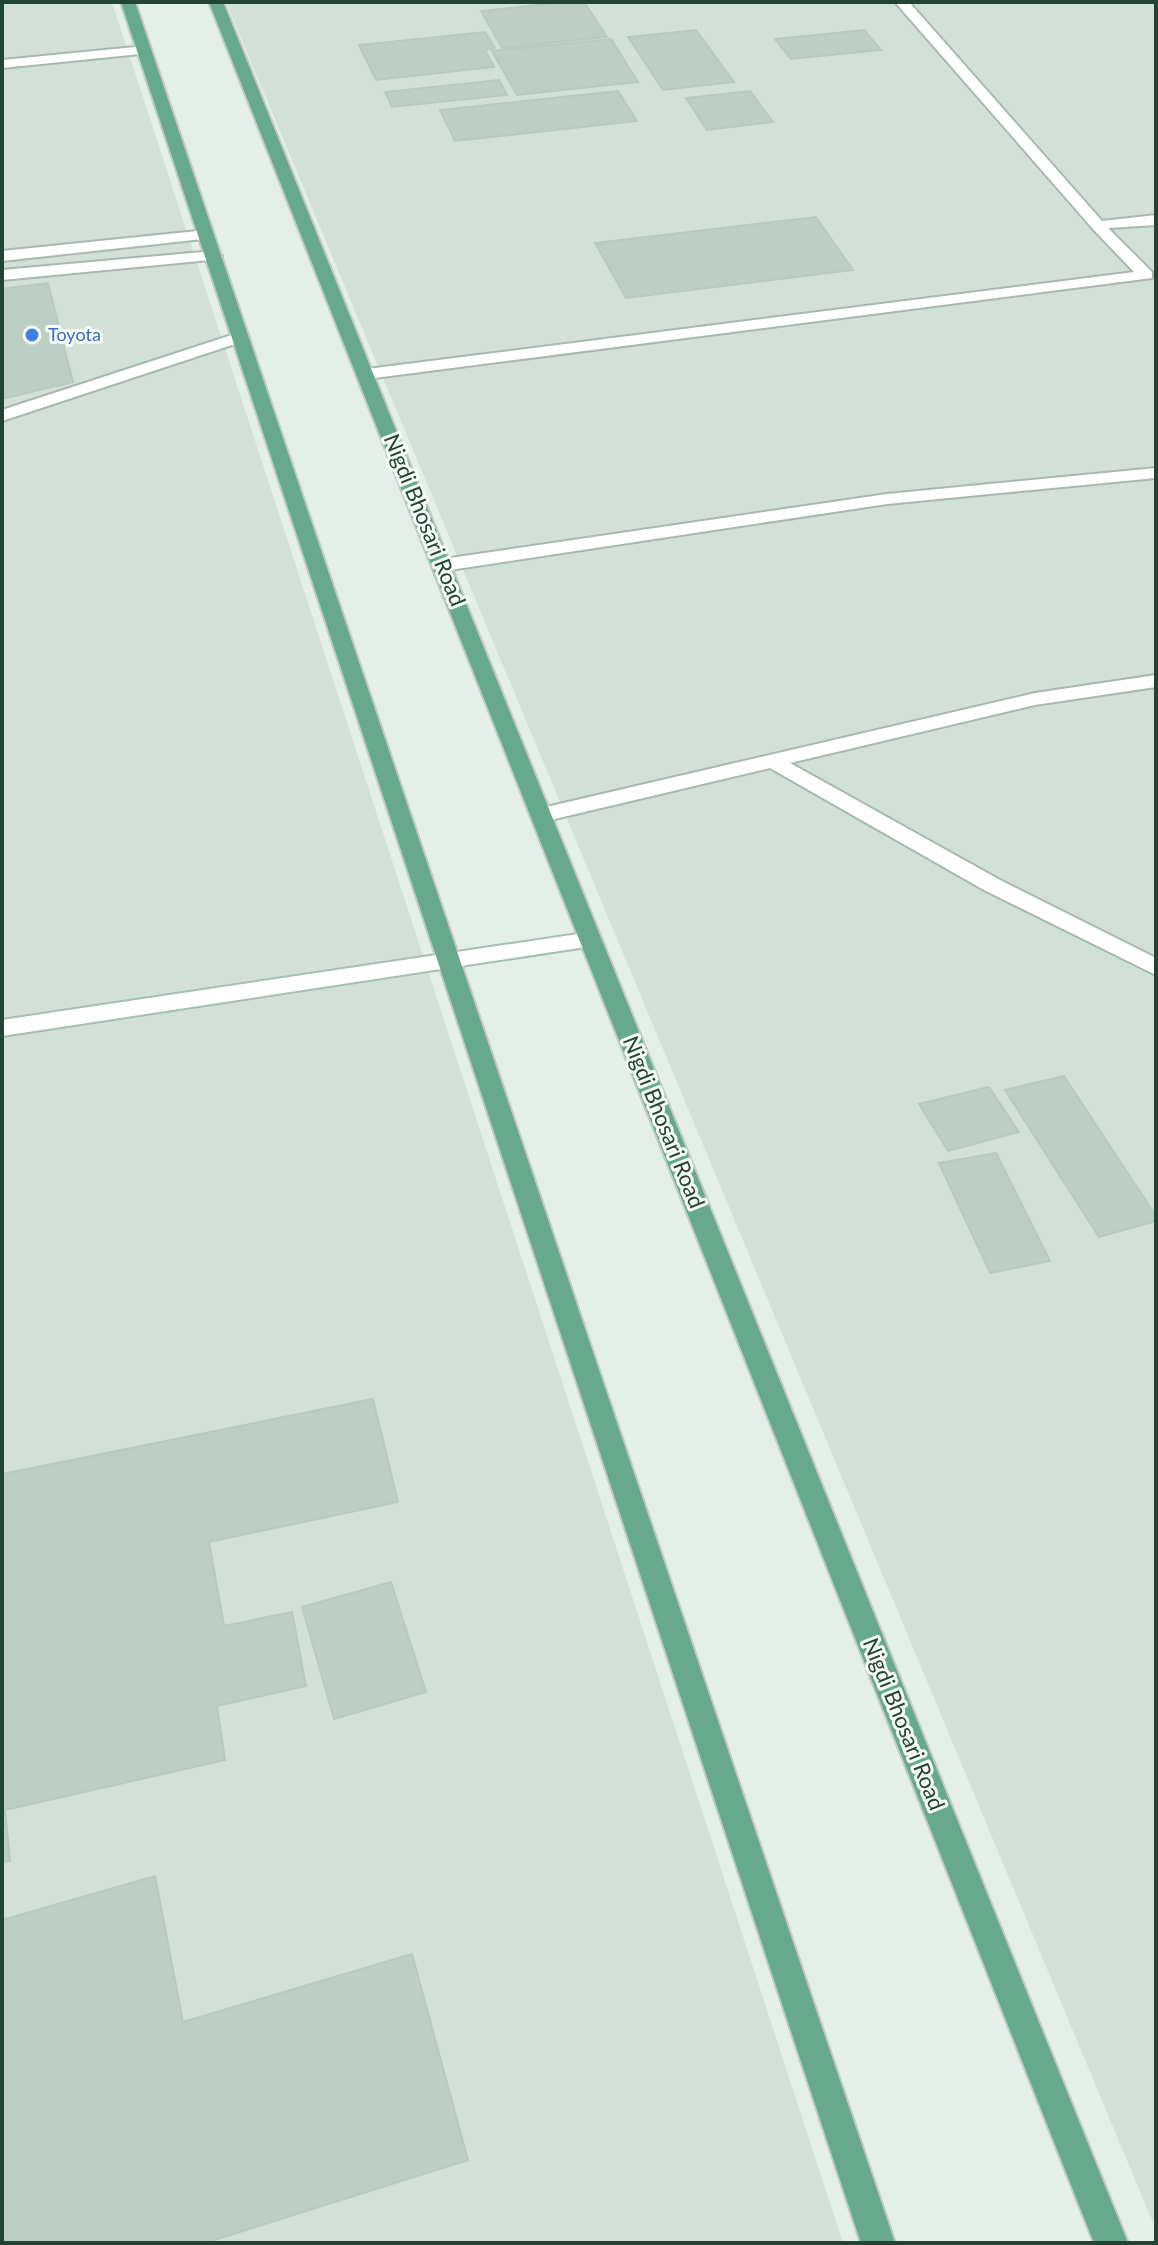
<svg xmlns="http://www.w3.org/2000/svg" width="1158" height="2245" font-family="Lato,sans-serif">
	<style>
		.built { fill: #d3e0d8 }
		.building { fill: #bdcec4; stroke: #b7cabf; stroke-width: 2 }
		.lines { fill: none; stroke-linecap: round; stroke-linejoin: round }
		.lane-casing { stroke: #a7b8af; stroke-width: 4 }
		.street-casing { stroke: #a7b8af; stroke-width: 4 }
		.secondary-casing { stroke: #a5bfb2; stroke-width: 4 }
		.primary-casing { stroke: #c1cbc6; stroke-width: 4 }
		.lane { fill: #fff; fill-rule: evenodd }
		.street { fill: #fff; fill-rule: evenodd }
		.secondary { fill: #fff; fill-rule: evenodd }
		.primary { fill: #66a98c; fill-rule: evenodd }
		.shop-dot { fill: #3f7fe0; stroke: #f6fbf8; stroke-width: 3 }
		.labels { text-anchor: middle; stroke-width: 6; stroke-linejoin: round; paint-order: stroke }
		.far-shop-label { font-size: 18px; fill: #366cbe; stroke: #f6fbf8; text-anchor: start }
		.street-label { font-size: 22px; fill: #224435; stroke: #f6fbf8 }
	</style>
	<rect width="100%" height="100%" fill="#e5efe9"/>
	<path class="built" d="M 2,2 L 112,2 L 843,2243 L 2,2243 Z
		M 226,2 L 1156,2 L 1156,2230 Z"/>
	<path class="building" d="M 567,2 L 584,2 L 607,37 L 502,48 L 481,11 Z
		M 696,30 L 734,82 L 663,90 L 628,37 Z
		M 864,30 L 881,50 L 791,59 L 775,39 Z
		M 485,32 L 495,48 L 485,50 L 494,67 L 376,80 L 359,45 Z
		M 611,39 L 638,82 L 517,95 L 492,51 Z
		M 499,80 L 507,95 L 392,107 L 385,92 Z
		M 618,91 L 637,121 L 455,141 L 440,110 Z
		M 750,91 L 773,122 L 707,130 L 686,98 Z
		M 816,217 L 853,270 L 626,298 L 595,243 Z
		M 48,283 L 73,382 L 2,399 L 2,289 Z
		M 1064,1076 L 1156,1216 L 1156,1221 L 1099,1237 L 1005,1090 Z
		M 989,1087 L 1019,1132 L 948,1151 L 919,1104 Z
		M 996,1153 L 1050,1261 L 990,1273 L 939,1163 Z
		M 373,1399 L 398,1502 L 209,1542 L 224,1626 L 292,1612 L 306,1686 L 217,1706 L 225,1760 L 5,1810 L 10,1861 L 2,1862 L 2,1474 Z
		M 391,1582 L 426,1692 L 334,1719 L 302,1607 Z
		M 155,1876 L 183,2022 L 412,1954 L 468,2160 L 205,2243 L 2,2243 L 2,1920 Z"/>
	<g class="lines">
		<defs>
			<path id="lane" d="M 895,2 L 909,2 L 1102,221 L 1156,215 L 1156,225 L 1093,229 Z
				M 145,46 L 150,47 L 150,53 L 2,68 L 2,60 Z
				M 207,230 L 212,232 L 212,238 L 2,261 L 2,251 Z
				M 214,251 L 222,256 L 220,259 L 2,280 L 2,270 Z
				M 241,332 L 249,337 L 247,340 L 2,421 L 2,410 Z
				M 1156,468 L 1156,478 L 887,504 L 443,571 L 434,565 L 443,559 L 887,494 Z
				M 1156,675 L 1156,687 L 1035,705 L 790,763 L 1000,880 L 1156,958 L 1156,975 L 984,890 L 770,768 L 542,822 L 531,815 L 542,808 L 1035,693 Z"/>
			<path id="street" d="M 1093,223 L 1103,223 L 1152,272 L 1152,278 L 367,379 L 359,374 L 367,369 L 1134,272 L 1093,229 Z"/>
			<path id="secondary" d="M 591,932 L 599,935 L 602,940 L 599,945 L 2,1036 L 2,1020 Z"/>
			<path id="primary" d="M 121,2 L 135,2 L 895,2243 L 861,2243 Z
				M 209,2 L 223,2 L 1128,2243 L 1094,2243 Z"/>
		</defs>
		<use href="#lane" class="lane-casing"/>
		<use href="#street" class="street-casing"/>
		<use href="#secondary" class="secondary-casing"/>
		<use href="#primary" class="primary-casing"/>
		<use href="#lane" class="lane"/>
		<use href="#street" class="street"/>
		<use href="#secondary" class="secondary"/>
		<use href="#primary" class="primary"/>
	</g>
	<circle class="shop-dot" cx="32" cy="335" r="8"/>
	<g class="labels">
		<g class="far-shop-label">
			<text x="48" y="341">Toyota</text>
		</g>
		<g class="street-label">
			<text transform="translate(425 520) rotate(68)" y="8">Nigdi Bhosari Road</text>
			<text transform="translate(664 1122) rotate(68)" y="8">Nigdi Bhosari Road</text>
			<text transform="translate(904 1724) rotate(68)" y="8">Nigdi Bhosari Road</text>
		</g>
	</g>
	<rect width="1158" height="2245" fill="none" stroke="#224435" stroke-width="8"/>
</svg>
